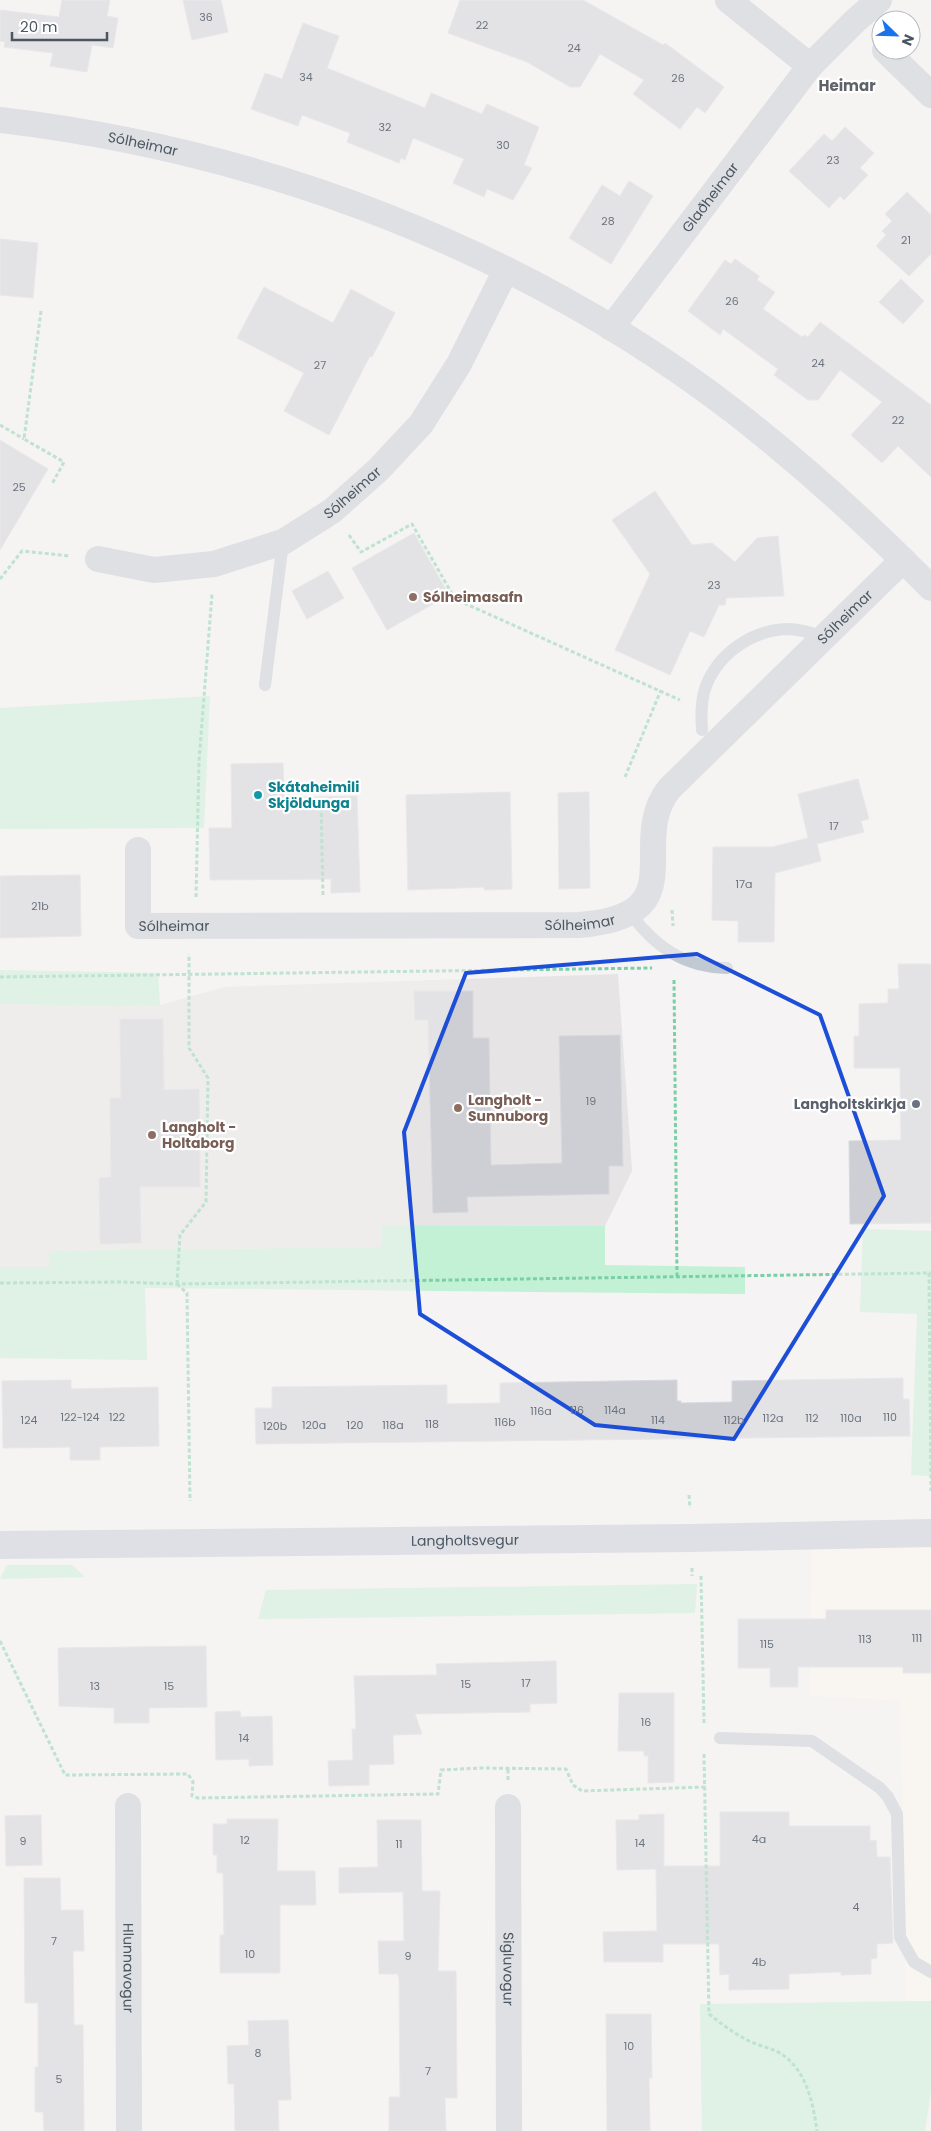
<svg xmlns="http://www.w3.org/2000/svg" width="931" height="2131" font-family="Poppins,sans-serif">
	<style>
		.commercial { fill: #fdf9ef }
		.education { fill: #e6e4e5 }
		.green { fill: #c3f1d5 }
		.building { fill: #cdcfd5; stroke: #d7d9de }
		.lines { fill: none; stroke-linecap: round; stroke-linejoin: round }
		.path { stroke: #7ad0a6; stroke-width: 3; stroke-dasharray: 4 2.5; stroke-linecap: butt }
		.lane { stroke: #c1cad2; stroke-width: 12 }
		.street { stroke: #c1cad2; stroke-width: 26 }
		.secondary { stroke: #c1cbd6; stroke-width: 28 }
		.marked { fill: none; stroke: #1d4ed8; stroke-width: 4; stroke-linejoin: round }
		.education-dot { fill: #8d6e63; stroke: #fff; stroke-width: 2 }
		.culture-dot { fill: #0f9aa8; stroke: #fff; stroke-width: 2 }
		.worship-dot { fill: #6b7280; stroke: #fff; stroke-width: 2 }
		.labels { text-anchor: middle; stroke-width: 4.5; stroke-linejoin: round; paint-order: stroke }
		.number-label { font-size: 11px; fill: #6b747e }
		.street-label { font-size: 14px; fill: #4a5661; stroke: #fff }
		.education-label { font-size: 14px; font-weight: bold; fill: #785e54; stroke: #fff; text-anchor: start }
		.culture-label { font-size: 14px; font-weight: bold; fill: #0d838f; stroke: #fff; text-anchor: start }
		.worship-label { font-size: 14px; font-weight: bold; fill: #5b616d; stroke: #fff; text-anchor: end }
		.neighbourhood-label { font-size: 15px; font-weight: bold; fill: #5f6368; stroke: #fff }
	</style>
	<rect width="100%" height="100%" fill="#f5f3f3"/>
	<path class="commercial" d="M 811,1531 L 931,1531 L 931,2001 L 906,2001 L 900,1701 L 810,1696 Z"/>
	<path class="education" d="M 618,974 L 632,1171 L 605,1226 L 382,1225 L 382,1247 L 50,1251 L 49,1267 L 0,1267 L 0,1004 L 120,1006 L 160,1005 L 225,987 Z"/>
	<path class="green" d="M 210,696 L 204,828 L 0,829 L 0,708 Z
		M 0,970 L 158,973 L 160,1005 L 120,1006 L 0,1004 Z
		M 382,1225 L 605,1226 L 605,1265 L 745,1267 L 745,1294 L 145,1288 L 147,1360 L 0,1358 L 0,1267 L 49,1267 L 49,1251 L 382,1247 Z
		M 863,1229 L 931,1231 L 931,1476 L 911,1475 L 917,1314 L 860,1312 Z
		M 7,1565 L 72,1565 L 85,1577 L 0,1579 Z
		M 697,1584 L 695,1613 L 258,1619 L 266,1590 Z
		M 931,2001 L 931,2091 L 925,2131 L 702,2131 L 700,2004 Z"/>
	<path class="building" d="M 62,0 L 110,0 L 107,16 L 118,18 L 113,48 L 92,45 L 87,72 L 50,66 L 53,53 L 4,47 L 5,42 L 0,41 L 0,10 L 59,17 Z
		M 183,0 L 221,0 L 228,32 L 192,40 Z
		M 460,0 L 583,0 L 663,45 L 665,43 L 724,87 L 705,113 L 697,107 L 680,129 L 633,94 L 644,80 L 600,54 L 580,87 L 570,87 L 527,62 L 448,33 Z
		M 303,23 L 339,36 L 327,68 L 425,108 L 431,93 L 482,114 L 487,104 L 539,127 L 524,165 L 532,168 L 513,200 L 487,189 L 484,197 L 453,183 L 464,159 L 413,138 L 405,160 L 401,158 L 399,163 L 347,142 L 350,133 L 302,115 L 298,126 L 251,109 L 265,73 L 282,79 Z
		M 845,127 L 874,153 L 860,168 L 868,175 L 844,200 L 840,196 L 829,208 L 789,171 L 824,134 L 832,141 Z
		M 629,181 L 653,196 L 611,264 L 569,238 L 602,185 L 620,196 Z
		M 907,192 L 931,215 L 931,254 L 909,276 L 876,246 L 886,235 L 882,231 L 892,221 L 885,214 Z
		M 0,239 L 38,243 L 33,298 L 0,295 Z
		M 735,259 L 759,276 L 757,280 L 775,292 L 763,309 L 802,337 L 804,335 L 808,337 L 820,322 L 931,405 L 931,477 L 898,446 L 882,463 L 851,435 L 882,402 L 840,370 L 818,400 L 808,400 L 774,375 L 778,369 L 723,329 L 720,335 L 688,311 L 725,260 L 731,264 Z
		M 901,279 L 924,301 L 903,324 L 879,302 Z
		M 264,287 L 333,323 L 351,289 L 395,313 L 372,357 L 370,356 L 329,435 L 284,411 L 304,373 L 237,338 Z
		M 0,440 L 48,469 L 0,550 Z
		M 655,491 L 692,545 L 712,543 L 735,562 L 757,538 L 778,536 L 784,596 L 726,598 L 725,605 L 719,605 L 704,637 L 690,631 L 670,675 L 615,650 L 650,574 L 612,520 Z
		M 414,533 L 449,595 L 387,630 L 352,568 Z
		M 328,571 L 344,598 L 307,619 L 292,591 Z
		M 283,763 L 284,798 L 357,796 L 360,892 L 331,893 L 331,879 L 210,880 L 209,828 L 232,828 L 231,764 Z
		M 858,779 L 869,819 L 861,821 L 864,832 L 817,844 L 821,861 L 775,873 L 774,942 L 738,942 L 738,921 L 712,920 L 713,847 L 772,847 L 808,838 L 798,794 Z
		M 510,792 L 512,889 L 484,890 L 484,887 L 408,890 L 406,795 Z
		M 589,792 L 590,888 L 559,889 L 558,793 Z
		M 80,875 L 81,936 L 0,938 L 0,876 Z
		M 898,964 L 931,964 L 931,1223 L 850,1224 L 849,1141 L 901,1140 L 900,1068 L 854,1068 L 854,1036 L 859,1036 L 859,1004 L 888,1003 L 888,989 L 899,989 Z
		M 414,991 L 473,991 L 473,1038 L 489,1038 L 491,1165 L 562,1163 L 559,1036 L 620,1035 L 623,1166 L 609,1166 L 609,1194 L 467,1197 L 468,1212 L 433,1213 L 428,1020 L 415,1020 Z
		M 120,1019 L 163,1019 L 164,1090 L 199,1089 L 200,1187 L 140,1187 L 141,1243 L 100,1244 L 99,1178 L 111,1177 L 110,1098 L 121,1098 Z
		M 903,1378 L 903,1399 L 909,1399 L 910,1436 L 256,1444 L 255,1408 L 272,1408 L 272,1387 L 447,1385 L 447,1404 L 500,1403 L 500,1383 L 677,1380 L 677,1401 L 681,1401 L 681,1403 L 732,1402 L 732,1381 Z
		M 71,1380 L 71,1389 L 158,1387 L 159,1446 L 100,1447 L 100,1460 L 70,1460 L 70,1447 L 3,1448 L 2,1381 Z
		M 826,1610 L 931,1610 L 931,1673 L 903,1673 L 903,1667 L 798,1667 L 798,1687 L 770,1687 L 770,1668 L 738,1668 L 738,1619 L 826,1619 Z
		M 206,1646 L 207,1707 L 149,1708 L 149,1723 L 114,1723 L 114,1708 L 59,1706 L 58,1648 Z
		M 556,1661 L 557,1703 L 530,1704 L 530,1712 L 415,1714 L 422,1734 L 393,1735 L 394,1764 L 369,1765 L 369,1785 L 329,1786 L 328,1761 L 353,1760 L 352,1729 L 356,1729 L 354,1676 L 437,1675 L 436,1664 Z
		M 619,1693 L 674,1693 L 674,1782 L 648,1783 L 648,1756 L 644,1756 L 644,1751 L 618,1751 Z
		M 240,1711 L 241,1717 L 272,1716 L 273,1765 L 249,1766 L 249,1759 L 216,1760 L 215,1712 Z
		M 720,1812 L 789,1812 L 789,1826 L 870,1826 L 870,1841 L 876,1840 L 877,1857 L 890,1857 L 893,1943 L 877,1944 L 877,1958 L 871,1959 L 871,1974 L 841,1975 L 841,1972 L 789,1974 L 789,1989 L 729,1990 L 729,1974 L 720,1975 L 719,1944 L 663,1944 L 663,1962 L 604,1962 L 603,1932 L 657,1931 L 656,1869 L 617,1870 L 616,1820 L 639,1820 L 639,1815 L 664,1814 L 664,1866 L 720,1866 Z
		M 41,1815 L 42,1865 L 6,1866 L 5,1816 Z
		M 227,1819 L 278,1819 L 277,1871 L 315,1871 L 316,1905 L 280,1905 L 280,1973 L 220,1973 L 220,1935 L 224,1935 L 223,1873 L 217,1873 L 217,1855 L 213,1855 L 213,1824 L 227,1824 Z
		M 377,1820 L 421,1820 L 422,1891 L 440,1891 L 438,1971 L 456,1971 L 457,2098 L 445,2098 L 446,2131 L 389,2131 L 389,2097 L 400,2097 L 399,1979 L 398,1974 L 379,1974 L 378,1941 L 404,1941 L 403,1892 L 339,1893 L 339,1868 L 378,1867 Z
		M 24,1878 L 60,1878 L 61,1910 L 83,1910 L 84,1951 L 73,1951 L 74,2025 L 83,2025 L 84,2131 L 44,2131 L 43,2112 L 35,2112 L 35,2067 L 38,2067 L 38,2003 L 25,2003 Z
		M 606,2014 L 651,2014 L 652,2078 L 649,2078 L 650,2131 L 607,2131 Z
		M 288,2020 L 291,2100 L 278,2100 L 279,2131 L 235,2131 L 234,2084 L 228,2084 L 227,2046 L 249,2045 L 248,2021 Z"/>
	<g class="lines">
		<path class="path" d="M 41,311 L 24,439 L 64,462 L 52,484
			M 0,425 L 24,439
			M 349,535 L 361,552 L 412,524 L 455,599 L 680,700
			M 0,579 L 22,551 L 70,556
			M 625,777 L 661,690
			M 321,800 L 323,897
			M 196,897 L 199,761 L 212,594
			M 672,910 L 673,926
			M 0,977 L 652,968
			M 674,980 L 677,1276
			M 929,1273 L 931,1491
			M 0,1283 L 123,1282 L 177,1284 L 931,1273
			M 177,1284 L 180,1235 L 206,1202 L 208,1078 L 189,1048 L 189,954
			M 177,1284 L 187,1293 L 190,1501
			M 689,1495 L 690,1508
			M 692,1568 L 692,1576
			M 701,1576 L 704,1723
			M 0,1641 L 65,1775 L 188,1774 L 193,1782 L 192,1796 L 198,1798 L 438,1794 L 441,1770 L 481,1768 L 566,1769 L 573,1785 L 582,1791 L 705,1787
			M 704,1754 L 709,2014 C 723,2025 737,2036 754,2043 C 761,2046 769,2048 776,2051 C 806,2066 813,2102 817,2131
			M 508,1780 L 508,1768"/>
		<path class="lane" d="M 265,685 L 283,542
			M 702,730 C 701,717 701,705 704,692 C 715,655 752,629 790,629 C 802,630 813,633 824,637
			M 630,913 C 655,947 684,967 727,968
			M 720,1738 L 812,1741 L 880,1788 L 888,1797 L 897,1814 L 900,1937 L 914,1962 L 931,1972"/>
		<g class="street">
			<path d="M 728,0 L 810,66"/>
			<path d="M 885,50 L 931,95"/>
			<path id="s1" d="M 0,120 C 264,151 525,250 736,413 C 805,467 870,526 931,588"/>
			<path id="s2" d="M 611,328 L 810,66 L 855,21 L 879,0"/>
			<path id="s3" d="M 98,559 L 154,570 L 214,564 L 283,542 L 332,511 L 378,470 L 421,424 L 459,364 L 506,270"/>
			<path id="s4" d="M 138,850 L 138,926 L 579,925 C 698,916 626,844 669,789 L 903,560"/>
			<path id="s5" d="M 128,1806 L 129,2131"/>
			<path id="s6" d="M 508,1807 L 509,2131"/>
		</g>
		<path class="secondary" id="s7" d="M 0,1545 L 691,1538 L 931,1533"/>
	</g>
	<path d="M0 0H931V2131H0ZM 697,954 L 820,1015 L 884,1196 L 734,1439 L 595,1425 L 420,1314 L 404,1132 L 466,973 Z" fill="#f5f3f3" fill-opacity=".55" fill-rule="evenodd"/>
	<path class="marked" d="M 697,954 L 820,1015 L 884,1196 L 734,1439 L 595,1425 L 420,1314 L 404,1132 L 466,973 Z"/>
	<g class="education-dot">
		<circle cx="413" cy="597" r="5"/>
		<circle cx="458" cy="1108" r="5"/>
		<circle cx="152" cy="1135" r="5"/>
	</g>
	<circle class="culture-dot" cx="258" cy="795" r="5"/>
	<circle class="worship-dot" cx="916" cy="1104" r="5"/>
	<g class="labels">
		<g class="number-label">
			<text x="206" y="21">36</text>
			<text x="482" y="29">22</text>
			<text x="574" y="52">24</text>
			<text x="306" y="81">34</text>
			<text x="678" y="82">26</text>
			<text x="385" y="131">32</text>
			<text x="503" y="149">30</text>
			<text x="833" y="164">23</text>
			<text x="608" y="225">28</text>
			<text x="906" y="244">21</text>
			<text x="732" y="305">26</text>
			<text x="818" y="367">24</text>
			<text x="320" y="369">27</text>
			<text x="898" y="424">22</text>
			<text x="19" y="491">25</text>
			<text x="714" y="589">23</text>
			<text x="834" y="830">17</text>
			<text x="744" y="888">17a</text>
			<text x="40" y="910">21b</text>
			<text x="591" y="1105">19</text>
			<text x="577" y="1414">116</text>
			<text x="615" y="1414">114a</text>
			<text x="541" y="1415">116a</text>
			<text x="80" y="1421">122-124</text>
			<text x="117" y="1421">122</text>
			<text x="890" y="1421">110</text>
			<text x="773" y="1422">112a</text>
			<text x="812" y="1422">112</text>
			<text x="851" y="1422">110a</text>
			<text x="29" y="1424">124</text>
			<text x="658" y="1424">114</text>
			<text x="734" y="1424">112b</text>
			<text x="505" y="1426">116b</text>
			<text x="432" y="1428">118</text>
			<text x="314" y="1429">120a</text>
			<text x="355" y="1429">120</text>
			<text x="393" y="1429">118a</text>
			<text x="275" y="1430">120b</text>
			<text x="917" y="1642">111</text>
			<text x="865" y="1643">113</text>
			<text x="767" y="1648">115</text>
			<text x="526" y="1687">17</text>
			<text x="466" y="1688">15</text>
			<text x="95" y="1690">13</text>
			<text x="169" y="1690">15</text>
			<text x="646" y="1726">16</text>
			<text x="244" y="1742">14</text>
			<text x="759" y="1843">4a</text>
			<text x="245" y="1844">12</text>
			<text x="23" y="1845">9</text>
			<text x="640" y="1847">14</text>
			<text x="399" y="1848">11</text>
			<text x="856" y="1911">4</text>
			<text x="54" y="1945">7</text>
			<text x="250" y="1958">10</text>
			<text x="408" y="1960">9</text>
			<text x="759" y="1966">4b</text>
			<text x="629" y="2050">10</text>
			<text x="258" y="2057">8</text>
			<text x="428" y="2075">7</text>
			<text x="59" y="2083">5</text>
		</g>
		<g class="street-label">
			<text dy="5" stroke="none"><textPath href="#s1" startOffset="145">Sólheimar</textPath></text>
			<text dy="5" stroke="none"><textPath href="#s2" startOffset="164">Glaðheimar</textPath></text>
			<text dy="5" stroke="none"><textPath href="#s3" startOffset="275">Sólheimar</textPath></text>
			<text dy="5" stroke="none"><textPath href="#s4" startOffset="951">Sólheimar</textPath></text>
			<text dy="5" stroke="none"><textPath href="#s4" startOffset="518">Sólheimar</textPath></text>
			<text dy="5" stroke="none"><textPath href="#s4" startOffset="112">Sólheimar</textPath></text>
			<text dy="5" stroke="none"><textPath href="#s7" startOffset="465">Langholtsvegur</textPath></text>
			<text dy="5" stroke="none"><textPath href="#s5" startOffset="162">Hlunnavogur</textPath></text>
			<text dy="5" stroke="none"><textPath href="#s6" startOffset="162">Sigluvogur</textPath></text>
		</g>
		<g class="education-label">
			<text x="423" y="602">Sólheimasafn</text>
			<text x="468" y="1105">Langholt -<tspan x="468" dy="16">Sunnuborg</tspan></text>
			<text x="162" y="1132">Langholt -<tspan x="162" dy="16">Holtaborg</tspan></text>
		</g>
		<g class="culture-label">
			<text x="268" y="792">Skátaheimili<tspan x="268" dy="16">Skjöldunga</tspan></text>
		</g>
		<g class="worship-label">
			<text x="906" y="1109">Langholtskirkja</text>
		</g>
		<g class="neighbourhood-label">
			<text x="847" y="91">Heimar</text>
		</g>
	</g>
	<g transform="translate(896 35) rotate(113)"><circle r="24" fill="#ffffff" stroke="#b7bbc0"/>
	<path d="M0-4L9 19L0 12L-9 19Z" fill="#1a73e8"/>
	<text y="-8" font-size="14" font-weight="bold" text-anchor="middle" fill="#4a5661">N</text>
	</g>
	<path d="M12 32v8h95v-8" fill="none" stroke="#4a5661" stroke-width="2.5"/>
	<text x="20" y="32" font-size="15" fill="#4a5661" stroke="#ffffff" stroke-width="4" paint-order="stroke">20 m</text>
</svg>
